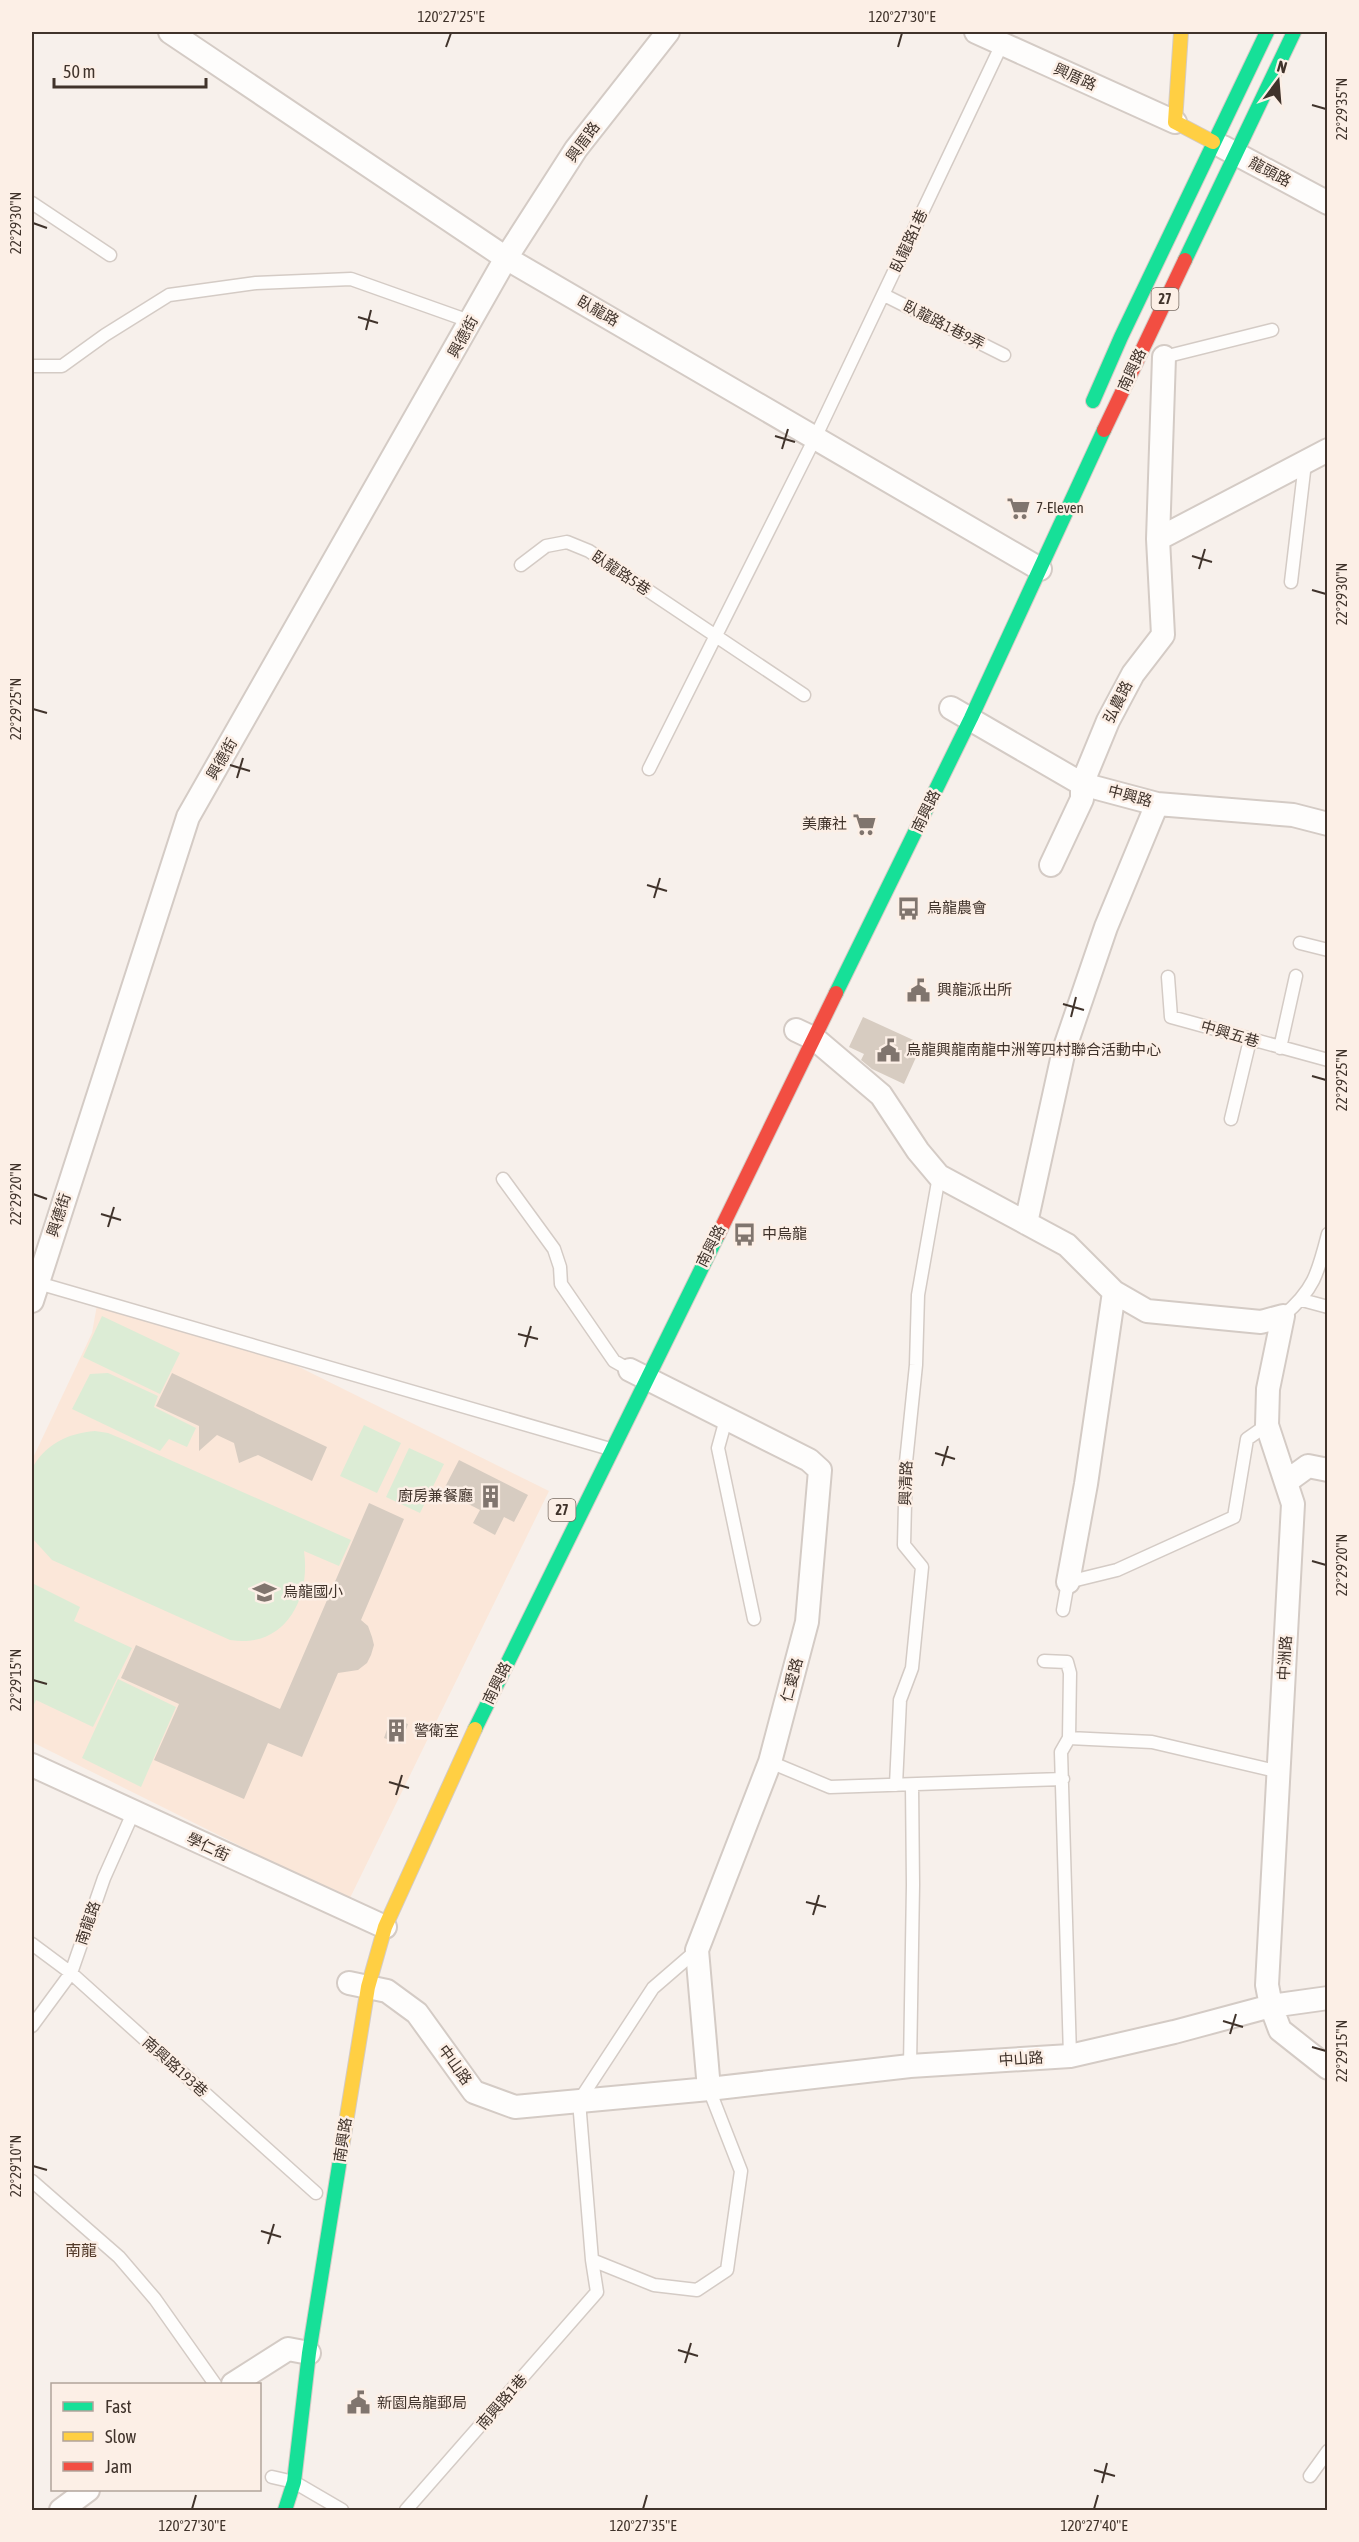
<svg xmlns="http://www.w3.org/2000/svg" width="1359" height="2542" font-family="'Asap Condensed','Noto Sans TC',sans-serif">
	<style>
		.built { fill: #fbe7d9 }
		.green { fill: #dcecd5 }
		.building { fill: #d7ccc1 }
		.lines { fill: none; stroke-linecap: round; stroke-linejoin: round }
		.lane-casing { stroke: #d4cbc5; stroke-width: 15 }
		.street-casing { stroke: #d4cbc5; stroke-width: 26 }
		.fast-casing { stroke: #d4cbc5; stroke-width: 16 }
		.slow-casing { stroke: #d4cbc5; stroke-width: 16 }
		.jam-casing { stroke: #d4cbc5; stroke-width: 16 }
		.lane { stroke: #fefdfc; stroke-width: 12 }
		.street { stroke: #fefdfc; stroke-width: 22 }
		.fast { stroke: #16e098; stroke-width: 14 }
		.slow { stroke: #ffcf43; stroke-width: 14 }
		.jam { stroke: #f24e42; stroke-width: 14 }
		.ticks { fill: none; stroke: #40332b; stroke-width: 2 }
		.labels { text-anchor: middle; stroke-width: 5; stroke-linejoin: round; paint-order: stroke }
		.shield { fill: #fcefe6; stroke: #786b63; stroke-width: 1.5 }
		.shield-label { font-size: 14px; font-weight: bold; fill: #40332b }
		.street-label { font-size: 15px; fill: #40332b; stroke: #fcefe6 }
		.poi-label { font-size: 15px; fill: #40332b; stroke: #fcefe6; text-anchor: start }
		.neighbourhood-label { font-size: 16px; fill: #523928; stroke: #fcefe6 }
		.neatline { fill: none; stroke: #40332b; stroke-width: 2 }
		.ticks-label { font-size: 15px; text-anchor: middle; fill: #40332b }
	</style>
	<rect width="100%" height="100%" fill="#f7f0eb"/>
	<path class="built" d="M 97,1305 L 285,1360 L 549,1491 L 349,1900 L 32,1742 L 32,1460 L 92,1333 Z"/>
	<path class="green" d="M 102,1316 L 180,1353 L 160,1394 L 83,1357 Z
		M 108,1373 L 158,1396 L 154,1407 L 196,1428 L 187,1447 L 169,1439 L 160,1451 L 72,1409 L 90,1374 Z
		M 364,1425 L 401,1443 L 377,1493 L 340,1476 Z
		M 95,1431 L 108,1433 L 125,1440 L 351,1540 L 339,1566 L 304,1551 C 311,1600 284,1649 230,1640 L 52,1560 L 32,1538 L 32,1469 C 44,1445 68,1433 95,1431 Z
		M 409,1448 L 444,1464 L 420,1513 L 386,1497 Z
		M 32,1583 L 80,1607 L 74,1621 L 132,1648 L 93,1727 L 36,1700 L 32,1709 Z
		M 118,1679 L 176,1707 L 141,1787 L 82,1758 Z"/>
	<path class="building" d="M 863,1017 L 922,1044 L 904,1084 L 872,1069 L 861,1060 L 864,1054 L 849,1047 Z
		M 172,1373 L 327,1447 L 312,1481 L 258,1455 L 239,1463 L 234,1443 L 217,1435 L 199,1451 L 199,1426 L 156,1406 Z
		M 459,1460 L 528,1495 L 514,1522 L 504,1517 L 495,1535 L 473,1523 L 480,1510 L 443,1491 Z
		M 369,1503 L 404,1519 L 361,1620 L 368,1626 L 372,1637 L 374,1645 L 371,1655 L 367,1663 L 358,1670 L 338,1673 L 302,1757 L 268,1743 L 244,1799 L 154,1760 L 179,1704 L 121,1678 L 136,1645 L 280,1709 Z
		M 391,1718 L 408,1724 L 401,1744 L 384,1738 Z"/>
	<g class="lines">
		<defs>
			<path id="lane" d="M 32,203 L 110,255
				M 884,295 L 1004,355
				M 1160,355 L 1164,357 L 1272,330
				M 32,366 L 62,366 L 105,335 L 169,295 L 256,283 L 351,279 L 472,322
				M 521,565 L 546,546 L 567,542 L 589,551 L 804,695
				M 1291,582 L 1305,463
				M 649,769 L 815,438 L 1002,44
				M 1300,943 L 1328,950
				M 1168,977 L 1171,1017 L 1328,1060
				M 1280,1048 L 1296,976
				M 1231,1119 L 1250,1040
				M 503,1179 L 554,1249 L 560,1267 L 561,1284 L 614,1361 L 630,1370
				M 38,1283 L 610,1449
				M 1302,1300 L 1328,1307
				M 1283,1316 C 1314,1290 1318,1273 1328,1234
				M 726,1419 L 718,1448 L 754,1619
				M 1063,1610 L 1068,1582 L 1117,1570 L 1234,1517 L 1247,1439 L 1267,1425
				M 1044,1661 L 1067,1662 L 1070,1673 L 1069,1738 L 1061,1752 L 1070,2056
				M 1069,1738 L 1152,1742 L 1280,1772
				M 770,1762 L 830,1787 L 1063,1779
				M 896,1785 L 900,1700 L 912,1668 L 922,1567 L 904,1545 L 906,1462 L 916,1365 L 918,1295 L 939,1176
				M 32,1944 L 71,1973 L 316,2193
				M 32,2026 L 71,1973 L 104,1878 L 133,1813
				M 910,2066 L 913,1885 L 912,1785
				M 32,2181 L 119,2257 L 155,2299 L 215,2384
				M 592,2260 L 654,2285 L 697,2290 L 727,2270 L 741,2171 L 709,2089
				M 1310,2476 L 1328,2451
				M 272,2477 L 294,2482 L 342,2510
				M 406,2510 L 597,2292 L 592,2260 L 579,2101 L 653,1988 L 697,1950"/>
			<path id="street" d="M 170,32 L 506,258 L 1040,569
				M 976,32 L 1175,122
				M 1223,147 L 1328,203
				M 1158,539 L 1328,450
				M 951,708 L 1082,784 L 1157,804 L 1293,815 L 1328,824
				M 1051,865 L 1082,799 L 1082,784 L 1108,721 L 1133,674 L 1163,635 L 1158,539 L 1164,357
				M 796,1030 L 815,1039 L 881,1095 L 918,1151 L 939,1176 L 1067,1245 L 1114,1292 L 1147,1311 L 1261,1322 L 1283,1316 L 1268,1389 L 1267,1425 L 1293,1504 L 1267,1985 L 1271,2006 L 1280,2030 L 1328,2068
				M 1026,1223 L 1064,1050 L 1106,927 L 1157,804
				M 32,1301 L 188,817 L 506,258 L 576,149 L 668,32
				M 630,1370 L 809,1460 L 820,1470 L 807,1622 L 770,1762 L 697,1950 L 709,2089
				M 1286,1482 L 1308,1466 L 1328,1470
				M 1068,1582 L 1086,1484 L 1114,1292
				M 32,1765 L 385,1927
				M 349,1983 L 387,1991 L 417,2013 L 474,2092 L 515,2107 L 709,2089 L 910,2066 L 1070,2056 L 1174,2032 L 1271,2006 L 1328,1998
				M 233,2384 L 288,2349 L 309,2353
				M 61,2510 L 88,2490"/>
			<path id="fast" d="M 1185,260 L 1294,32
				M 1093,401 L 1121,337 L 1267,32
				M 836,993 L 971,718 L 1104,430
				M 475,1729 L 718,1235
				M 285,2510 L 294,2482 L 309,2353 L 341,2153"/>
			<path id="slow" d="M 1181,32 L 1175,122 L 1213,142
				M 341,2153 L 368,1987 L 385,1927 L 475,1729"/>
			<path id="jam" d="M 1104,430 L 1185,260
				M 718,1235 L 836,993"/>
		</defs>
		<use href="#lane" class="lane-casing"/>
		<use href="#street" class="street-casing"/>
		<use href="#fast" class="fast-casing"/>
		<use href="#slow" class="slow-casing"/>
		<use href="#jam" class="jam-casing"/>
		<use href="#lane" class="lane"/>
		<use href="#street" class="street"/>
		<use href="#fast" class="fast"/>
		<use href="#slow" class="slow"/>
		<use href="#jam" class="jam"/>
	</g>
	<path class="ticks" d="M 446,47 L 451,33M 898,47 L 902,33M 1312,105 L 1326,109M 33,223 L 47,228M 358,317 L 378,323M 366,330 L 371,310M 775,436 L 795,442M 782,449 L 788,429M 1192,556 L 1212,562M 1199,569 L 1205,549M 1312,590 L 1326,594M 33,709 L 47,713M 230,765 L 250,771M 237,778 L 243,758M 647,885 L 667,891M 654,898 L 660,878M 1063,1004 L 1084,1010M 1071,1017 L 1076,997M 1312,1076 L 1326,1080M 33,1194 L 47,1199M 101,1214 L 121,1220M 108,1227 L 114,1207M 518,1334 L 538,1339M 525,1347 L 531,1326M 935,1453 L 955,1459M 942,1466 L 948,1446M 1312,1561 L 1326,1565M 33,1680 L 47,1684M 389,1782 L 409,1788M 396,1795 L 402,1775M 806,1902 L 826,1907M 813,1915 L 819,1895M 1223,2021 L 1243,2027M 1230,2034 L 1236,2014M 1312,2047 L 1326,2051M 33,2166 L 47,2170M 261,2231 L 281,2237M 268,2244 L 274,2224M 678,2350 L 698,2356M 685,2363 L 691,2343M 1094,2470 L 1115,2476M 1102,2483 L 1107,2463M 192,2509 L 196,2495M 643,2509 L 647,2495M 1094,2509 L 1098,2495"/>
	<defs>
		<symbol id="supermarket-bare" viewBox="-9 -9 18 18"><path d="M-6-5.5h2.5l.6 2H6L4.5 2H-2.5L-4.4-4H-6ZM-1.5 3.2a1.3 1.3 0 1 0 .1 0ZM3 3.2a1.3 1.3 0 1 0 .1 0Z" fill="#80756e" stroke="#fcefe6" stroke-width="2.5" paint-order="stroke"/></symbol>
		<symbol id="bus-bare" viewBox="-9 -9 18 18"><path d="M-5-6H5V4H4V6H2V4H-2V6H-4V4H-5ZM-3.5-4V0h7V-4ZM-3.5 1.2v1.5H-2V1.2ZM2 1.2v1.5H3.5V1.2Z" fill="#80756e" stroke="#fcefe6" stroke-width="2.5" paint-order="stroke"/></symbol>
		<symbol id="civic-bare" viewBox="-9 -9 18 18"><path d="M-.6-6.5H3V-4.5H.6V-3L4-1V1h2V6H-6V1h2V-1L-.6-3ZM-1.2 2.5V6h2.4V2.5Z" fill="#80756e" stroke="#fcefe6" stroke-width="2.5" paint-order="stroke"/></symbol>
		<symbol id="building-bare" viewBox="-9 -9 18 18"><path d="M-4-6H4V6H1V3H-1V6H-4ZM-2.5-4.3h1.7v1.8h-1.7ZM.8-4.3h1.7v1.8H.8ZM-2.5-1h1.7V.8h-1.7ZM.8-1h1.7V.8H.8Z" fill="#80756e" stroke="#fcefe6" stroke-width="2.5" paint-order="stroke"/></symbol>
		<symbol id="school-bare" viewBox="-9 -9 18 18"><path d="M0-5L7-2L0 1L-7-2ZM-4 1L0 2.5L4 1V4Q0 6-4 4Z" fill="#80756e" stroke="#fcefe6" stroke-width="2.5" paint-order="stroke"/></symbol>
	</defs>
	<g fill-rule="evenodd">
		<use href="#supermarket-bare" x="1002" y="492" width="33" height="33"/>
		<use href="#supermarket-bare" x="848" y="808" width="33" height="33"/>
		<use href="#bus-bare" x="892" y="892" width="33" height="33"/>
		<use href="#civic-bare" x="902" y="974" width="33" height="33"/>
		<use href="#civic-bare" x="872" y="1034" width="33" height="33"/>
		<use href="#bus-bare" x="728" y="1218" width="33" height="33"/>
		<use href="#building-bare" x="474" y="1480" width="33" height="33"/>
		<use href="#school-bare" x="248" y="1576" width="33" height="33"/>
		<use href="#building-bare" x="380" y="1714" width="33" height="33"/>
		<use href="#civic-bare" x="342" y="2386" width="33" height="33"/>
	</g>
	<g class="labels">
		<g class="shield">
			<rect x="1151.5" y="288" width="27" height="22" rx="4.5"/>
			<rect x="548.5" y="1499" width="27" height="22" rx="4.5"/>
		</g>
		<g class="shield-label">
			<text x="1165" y="304">27</text>
			<text x="562" y="1515">27</text>
		</g>
		<g class="street-label">
			<text transform="translate(1075 77) rotate(24)" y="5">興厝路</text>
			<text transform="translate(583 142) rotate(-54)" y="5">興厝路</text>
			<text transform="translate(1270 172) rotate(28)" y="5">龍頭路</text>
			<text transform="translate(909 241) rotate(-65)" y="5">臥龍路1巷</text>
			<text transform="translate(598 311) rotate(30)" y="5">臥龍路</text>
			<text transform="translate(944 325) rotate(27)" y="5">臥龍路1巷9弄</text>
			<text transform="translate(463 337) rotate(-61)" y="5">興德街</text>
			<text transform="translate(1132 370) rotate(-65)" y="5">南興路</text>
			<text transform="translate(621 573) rotate(34)" y="5">臥龍路5巷</text>
			<text transform="translate(1118 702) rotate(-63)" y="5">弘農路</text>
			<text transform="translate(222 759) rotate(-60)" y="5">興德街</text>
			<text transform="translate(1130 796) rotate(15)" y="5">中興路</text>
			<text transform="translate(926 811) rotate(-64)" y="5">南興路</text>
			<text transform="translate(1230 1034) rotate(16)" y="5">中興五巷</text>
			<text transform="translate(59 1215) rotate(-72)" y="5">興德街</text>
			<text transform="translate(711 1246) rotate(-63)" y="5">南興路</text>
			<text transform="translate(906 1483) rotate(-88)" y="5">興清路</text>
			<text transform="translate(1285 1658) rotate(-87)" y="5">中洲路</text>
			<text transform="translate(792 1680) rotate(-75)" y="5">仁愛路</text>
			<text transform="translate(497 1683) rotate(-64)" y="5">南興路</text>
			<text transform="translate(208 1847) rotate(25)" y="5">學仁街</text>
			<text transform="translate(88 1923) rotate(-71)" y="5">南龍路</text>
			<text transform="translate(1021 2059) rotate(-4)" y="5">中山路</text>
			<text transform="translate(455 2065) rotate(54)" y="5">中山路</text>
			<text transform="translate(175 2067) rotate(42)" y="5">南興路193巷</text>
			<text transform="translate(343 2140) rotate(-81)" y="5">南興路</text>
			<text transform="translate(502 2402) rotate(-49)" y="5">南興路1巷</text>
		</g>
		<g class="poi-label">
			<text x="1036" y="513">7-Eleven</text>
			<text x="847" y="829" text-anchor="end">美廉社</text>
			<text x="927" y="913">烏龍農會</text>
			<text x="937" y="995">興龍派出所</text>
			<text x="906" y="1055">烏龍興龍南龍中洲等四村聯合活動中心</text>
			<text x="762" y="1239">中烏龍</text>
			<text x="473" y="1501" text-anchor="end">廚房兼餐廳</text>
			<text x="283" y="1597">烏龍國小</text>
			<text x="414" y="1736">警衛室</text>
			<text x="377" y="2408">新園烏龍郵局</text>
		</g>
		<g class="neighbourhood-label">
			<text x="81" y="2256">南龍</text>
		</g>
	</g>
	<rect width="1359" height="2542" fill="none" stroke="#fcefe6" stroke-width="66"/>
	<rect x="51" y="2383" width="210" height="108" fill="#fcefe6" stroke="#b1a49b" stroke-width="1.5"/>
	<rect x="63" y="2402" width="30" height="9" fill="#16e098" stroke="#b1a49b" stroke-width="1.5"/>
	<text x="105" y="2413" font-size="18" fill="#40332b">Fast</text>
	<rect x="63" y="2432" width="30" height="9" fill="#ffcf43" stroke="#b1a49b" stroke-width="1.5"/>
	<text x="105" y="2443" font-size="18" fill="#40332b">Slow</text>
	<rect x="63" y="2462" width="30" height="9" fill="#f24e42" stroke="#b1a49b" stroke-width="1.5"/>
	<text x="105" y="2473" font-size="18" fill="#40332b">Jam</text>
	<g transform="translate(1278 81) rotate(16)" stroke="#fcefe6" stroke-width="4.5" paint-order="stroke">
	<path d="M0-4.5L10 22L0 15L-10 22Z" fill="#40332b"/>
	<text y="-9" font-size="16" font-weight="bold" text-anchor="middle" fill="#40332b">N</text>
	</g>
	<path d="M54 78v9h152v-9" fill="none" stroke="#40332b" stroke-width="3"/>
	<text x="63" y="78" font-size="18" fill="#40332b" stroke="#fcefe6" stroke-width="4.5" paint-order="stroke">50 m</text>
	<rect x="33" y="33" width="1293" height="2476" class="neatline"/>
	<g class="ticks-label">
		<text x="451" y="22">120°27'25"E</text>
		<text x="902" y="22">120°27'30"E</text>
		<text transform="translate(1342 109) rotate(-90)" y="5">22°29'35"N</text>
		<text transform="translate(16 223) rotate(-90)" y="5">22°29'30"N</text>
		<text transform="translate(1342 594) rotate(-90)" y="5">22°29'30"N</text>
		<text transform="translate(16 709) rotate(-90)" y="5">22°29'25"N</text>
		<text transform="translate(1342 1080) rotate(-90)" y="5">22°29'25"N</text>
		<text transform="translate(16 1194) rotate(-90)" y="5">22°29'20"N</text>
		<text transform="translate(1342 1565) rotate(-90)" y="5">22°29'20"N</text>
		<text transform="translate(16 1680) rotate(-90)" y="5">22°29'15"N</text>
		<text transform="translate(1342 2051) rotate(-90)" y="5">22°29'15"N</text>
		<text transform="translate(16 2166) rotate(-90)" y="5">22°29'10"N</text>
		<text x="192" y="2531">120°27'30"E</text>
		<text x="643" y="2531">120°27'35"E</text>
		<text x="1094" y="2531">120°27'40"E</text>
	</g>
</svg>
